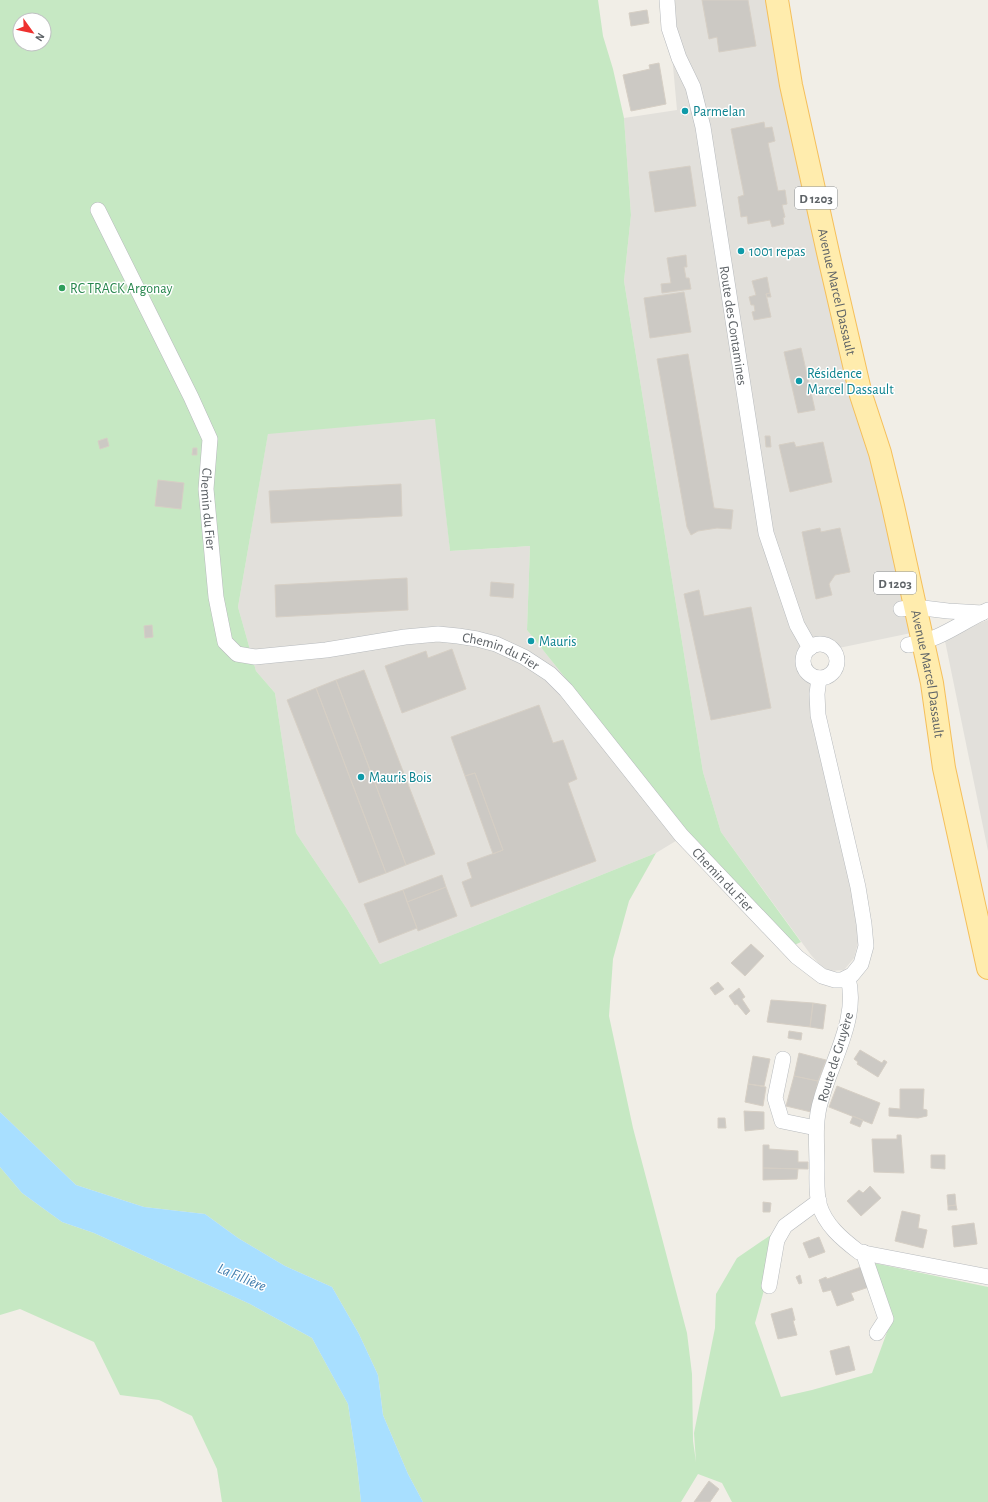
<svg xmlns="http://www.w3.org/2000/svg" width="988" height="1502" font-family="'Alegreya Sans',sans-serif">
	<style>
		.industrial { fill: #e2e0db }
		.green { fill: #c6e8c3; fill-rule: evenodd }
		.water { fill: #a8dfff }
		.building { fill: #ccc9c4; stroke: #d6cfc5 }
		.lines { fill: none; stroke-linecap: round; stroke-linejoin: round }
		.street-casing { stroke: #b7babd; stroke-width: 16 }
		.primary-casing { stroke: #f5bf5b; stroke-width: 24 }
		.street { stroke: #fff; stroke-width: 15 }
		.primary { stroke: #ffecad; stroke-width: 22 }
		.culture-dot { fill: #0f9aa8; stroke: #fff; stroke-width: 1.5 }
		.leisure-dot { fill: #2e9e5b; stroke: #fff; stroke-width: 1.5 }
		.labels { text-anchor: middle; stroke-width: 3; stroke-linejoin: round; paint-order: stroke }
		.shield { fill: #fff; stroke: #8e9295; stroke-width: 1 }
		.shield-label { font-size: 13px; font-weight: bold; fill: #5e6367 }
		.culture-label { font-size: 14px; fill: #0d838f; stroke: #fff; text-anchor: start }
		.leisure-label { font-size: 14px; fill: #27864d; stroke: #fff; text-anchor: start }
		.street-label { font-size: 14px; fill: #5e6367; stroke: #fff }
		.water-label { font-size: 15px; font-style: italic; fill: #3e7bac; stroke: #fff }
	</style>
	<rect width="100%" height="100%" fill="#f1eee7"/>
	<path class="industrial" d="M 667,0 L 779,0 L 916,632 L 805,655 L 863,922 L 854,958 L 844,970 L 830,971 L 821,966 L 811,955 L 721,832 L 703,772 L 624,281 L 631,215 L 624,118 L 677,110 Z
		M 436,419 L 450,551 L 530,546 L 527,630 L 689,833 L 656,853 L 380,964 L 347,909 L 296,833 L 275,693 L 256,671 L 238,607 L 268,433 Z
		M 988,620 L 988,851 L 944,636 Z"/>
	<path class="green" d="M 0,0 L 598,0 L 603,36 L 613,69 L 624,118 L 631,215 L 624,281 L 703,772 L 721,832 L 801,942 L 788,948 L 689,833 L 527,630 L 530,546 L 450,551 L 435,419 L 268,434 L 238,607 L 256,671 L 275,693 L 296,833 L 347,909 L 380,964 L 656,853 L 629,901 L 613,959 L 609,1016 L 633,1128 L 687,1333 L 692,1374 L 693,1441 L 696,1462 L 694,1433 L 715,1328 L 716,1294 L 737,1258 L 781,1228 L 755,1323 L 781,1397 L 812,1390 L 872,1373 L 890,1324 L 869,1262 L 988,1287 L 988,1502 L 732,1502 L 722,1483 L 698,1474 L 681,1502 L 423,1502 L 408,1474 L 383,1415 L 378,1375 L 359,1334 L 332,1287 L 285,1266 L 238,1238 L 205,1214 L 144,1207 L 76,1185 L 0,1112 ZM 20,20 L 44,20 L 44,44 L 20,44 Z
		M 0,1167 L 22,1193 L 62,1222 L 94,1233 L 250,1304 L 312,1338 L 348,1404 L 357,1464 L 361,1502 L 222,1502 L 217,1469 L 192,1416 L 159,1400 L 120,1395 L 94,1342 L 20,1309 L 0,1315 Z"/>
	<path class="water" d="M 0,1112 L 76,1185 L 144,1207 L 205,1214 L 238,1238 L 285,1266 L 332,1287 L 359,1334 L 378,1375 L 383,1415 L 408,1474 L 423,1502 L 361,1502 L 357,1464 L 348,1404 L 312,1338 L 250,1304 L 94,1233 L 62,1222 L 22,1193 L 0,1167 Z"/>
	<path class="building" d="M 702,0 L 748,0 L 756,46 L 719,52 L 717,37 L 709,39 Z
		M 647,10 L 649,23 L 631,26 L 629,13 Z
		M 659,63 L 666,104 L 631,111 L 623,75 L 650,69 L 649,65 Z
		M 686,106 L 688,114 L 683,116 L 681,108 Z
		M 764,122 L 765,128 L 772,127 L 775,141 L 768,143 L 778,191 L 785,190 L 787,204 L 782,205 L 785,217 L 783,218 L 784,224 L 772,227 L 770,220 L 748,224 L 747,216 L 741,217 L 738,197 L 744,195 L 731,129 Z
		M 690,166 L 696,206 L 655,212 L 649,172 Z
		M 741,247 L 746,253 L 742,256 L 737,250 Z
		M 686,255 L 687,267 L 684,267 L 686,278 L 689,278 L 691,289 L 662,293 L 661,284 L 671,283 L 667,258 Z
		M 767,277 L 770,293 L 766,294 L 771,317 L 754,320 L 752,312 L 755,311 L 754,305 L 751,305 L 749,297 L 756,295 L 752,281 Z
		M 684,292 L 691,332 L 650,338 L 644,298 Z
		M 770,293 L 771,297 L 767,297 L 766,294 Z
		M 801,348 L 815,410 L 798,413 L 784,352 Z
		M 688,354 L 714,508 L 733,510 L 731,529 L 717,528 L 698,531 L 691,535 L 687,527 L 657,359 Z
		M 765,436 L 770,436 L 771,447 L 766,447 Z
		M 107,438 L 109,446 L 100,449 L 98,441 Z
		M 794,442 L 796,447 L 823,442 L 832,482 L 790,492 L 779,445 Z
		M 193,448 L 197,448 L 197,455 L 192,455 Z
		M 158,480 L 184,483 L 181,509 L 155,506 Z
		M 401,484 L 402,516 L 271,523 L 269,491 Z
		M 820,528 L 821,532 L 840,528 L 850,572 L 835,575 L 829,584 L 832,595 L 816,599 L 802,532 Z
		M 407,578 L 408,610 L 276,617 L 275,585 Z
		M 491,582 L 514,584 L 513,598 L 490,596 Z
		M 699,590 L 704,616 L 751,607 L 771,708 L 711,720 L 684,594 Z
		M 152,625 L 153,637 L 145,638 L 144,626 Z
		M 528,638 L 535,641 L 533,645 L 526,642 Z
		M 452,649 L 466,689 L 402,713 L 385,666 L 426,651 L 428,658 Z
		M 364,670 L 435,854 L 406,865 L 336,680 Z
		M 336,680 L 406,865 L 386,873 L 316,688 Z
		M 316,688 L 386,873 L 359,883 L 287,700 Z
		M 539,705 L 553,743 L 563,740 L 577,779 L 568,783 L 596,861 L 471,907 L 462,882 L 472,878 L 467,863 L 503,850 L 475,773 L 465,776 L 451,737 Z
		M 475,773 L 503,850 L 493,854 L 465,776 Z
		M 442,875 L 446,887 L 407,902 L 403,890 Z
		M 446,887 L 457,916 L 418,931 L 407,902 Z
		M 403,890 L 417,928 L 379,943 L 364,904 Z
		M 751,944 L 764,956 L 745,976 L 731,963 Z
		M 718,982 L 724,989 L 715,995 L 710,988 Z
		M 739,988 L 745,997 L 742,999 L 750,1011 L 746,1015 L 737,1004 L 735,1005 L 729,996 Z
		M 771,1000 L 813,1003 L 810,1027 L 767,1022 Z
		M 813,1003 L 826,1005 L 823,1029 L 810,1027 Z
		M 789,1031 L 802,1033 L 801,1040 L 788,1038 Z
		M 860,1050 L 882,1063 L 884,1060 L 887,1062 L 878,1077 L 857,1064 L 858,1062 L 854,1059 Z
		M 799,1053 L 826,1060 L 818,1081 L 794,1076 Z
		M 753,1056 L 770,1059 L 764,1086 L 748,1084 Z
		M 794,1076 L 818,1081 L 811,1112 L 786,1106 Z
		M 748,1084 L 766,1087 L 763,1106 L 745,1102 Z
		M 837,1086 L 880,1103 L 872,1124 L 829,1107 Z
		M 900,1089 L 924,1089 L 923,1109 L 927,1110 L 927,1116 L 918,1118 L 889,1116 L 889,1108 L 900,1109 Z
		M 744,1111 L 764,1112 L 764,1129 L 745,1131 Z
		M 853,1116 L 863,1120 L 860,1127 L 850,1123 Z
		M 718,1118 L 725,1118 L 726,1128 L 718,1128 Z
		M 897,1135 L 901,1135 L 904,1173 L 874,1172 L 872,1139 L 897,1139 Z
		M 763,1145 L 769,1145 L 769,1149 L 798,1151 L 798,1162 L 808,1162 L 808,1169 L 763,1168 Z
		M 931,1155 L 945,1155 L 945,1169 L 931,1168 Z
		M 763,1168 L 798,1169 L 797,1179 L 763,1180 Z
		M 870,1186 L 881,1198 L 861,1216 L 847,1201 L 859,1190 L 863,1193 Z
		M 955,1194 L 956,1205 L 948,1206 L 947,1195 Z
		M 763,1202 L 771,1203 L 770,1212 L 763,1212 Z
		M 956,1205 L 957,1210 L 948,1210 L 948,1206 Z
		M 902,1211 L 920,1215 L 918,1228 L 927,1230 L 923,1248 L 895,1241 Z
		M 974,1223 L 977,1244 L 954,1247 L 952,1226 Z
		M 819,1237 L 825,1252 L 809,1258 L 803,1243 Z
		M 861,1267 L 869,1287 L 851,1293 L 854,1300 L 837,1306 L 831,1290 L 823,1292 L 819,1280 L 826,1277 L 827,1279 Z
		M 800,1275 L 802,1283 L 799,1284 L 796,1277 Z
		M 792,1308 L 795,1320 L 793,1321 L 797,1335 L 778,1339 L 771,1314 Z
		M 849,1346 L 855,1370 L 836,1375 L 830,1351 Z
		M 709,1481 L 719,1489 L 710,1502 L 694,1502 Z"/>
	<g class="lines">
		<defs>
			<g id="street">
				<path id="s1" d="M 667,0 L 669,28 L 679,58 L 693,87 L 703,127 L 766,533 L 797,625 L 810,648"/>
				<path id="s2" d="M 98,210 L 191,397 L 210,439 L 206,489 L 216,597 L 225,642 L 237,654 L 255,657 L 326,650 L 405,637 L 438,634 L 458,636 L 477,639 L 496,644 L 524,657 L 550,674 L 566,690 L 681,835 L 797,957 L 822,976 L 835,980 L 842,980 L 852,975 L 861,964 L 866,946 L 864,924 L 858,887 L 818,715 L 817,694 L 819,678"/>
				<path d="M 901,609 L 915,607 L 948,611 L 982,613"/>
				<circle cx="820" cy="661" r="17"/>
				<path d="M 908,645 C 941,640 959,623 988,610"/>
				<path d="M 848,978 C 859,1018 831,1062 821,1100 C 814,1122 817,1145 817,1167 C 817,1178 816,1193 819,1204 C 825,1225 842,1239 859,1252 L 988,1277"/>
				<path d="M 783,1059 L 775,1098 L 782,1121 L 816,1128"/>
				<path d="M 863,1252 L 886,1319 L 877,1333"/>
				<path d="M 769,1286 L 777,1240 L 785,1226 L 819,1201"/>
			</g>
			<g id="primary">
				<path id="s3" d="M 777,0 L 791,85 L 829,257 L 861,395 L 880,453 L 893,506 L 932,683 L 944,768 L 988,968"/>
			</g>
		</defs>
		<use href="#street" class="street-casing"/>
		<use href="#primary" class="primary-casing"/>
		<use href="#street" class="street"/>
		<use href="#primary" class="primary"/>
	</g>
	<g class="culture-dot">
		<circle cx="685" cy="111" r="4"/>
		<circle cx="741" cy="251" r="4"/>
		<circle cx="799" cy="381" r="4"/>
		<circle cx="531" cy="641" r="4"/>
		<circle cx="361" cy="777" r="4"/>
	</g>
	<circle class="leisure-dot" cx="62" cy="288" r="4"/>
	<g class="labels">
		<g class="shield">
			<rect x="795" y="187" width="42" height="22" rx="3"/>
			<rect x="874" y="572" width="42" height="22" rx="3"/>
		</g>
		<g class="shield-label">
			<text x="816" y="203">D 1203</text>
			<text x="895" y="588">D 1203</text>
		</g>
		<g class="culture-label">
			<text x="693" y="116">Parmelan</text>
			<text x="749" y="256">1001 repas</text>
			<text x="807" y="378">Résidence<tspan x="807" dy="16">Marcel Dassault</tspan></text>
			<text x="539" y="646">Mauris</text>
			<text x="369" y="782">Mauris Bois</text>
		</g>
		<g class="leisure-label">
			<text x="70" y="293">RC TRACK Argonay</text>
		</g>
		<g class="street-label">
			<text dy="5" stroke="none"><textPath href="#s3" startOffset="298">Avenue Marcel Dassault</textPath></text>
			<text dy="5" stroke="none"><textPath href="#s1" startOffset="334">Route des Contamines</textPath></text>
			<text dy="5" stroke="none"><textPath href="#s2" startOffset="325">Chemin du Fier</textPath></text>
			<text dy="5" stroke="none"><textPath href="#s2" startOffset="745">Chemin du Fier</textPath></text>
			<text dy="5" stroke="none"><textPath href="#s3" startOffset="691">Avenue Marcel Dassault</textPath></text>
			<text dy="5" stroke="none"><textPath href="#s2" startOffset="1069">Chemin du Fier</textPath></text>
			<text transform="translate(835 1057) rotate(-73)" y="5">Route de Gruyère</text>
		</g>
		<g class="water-label">
			<text transform="translate(242 1277) rotate(23)" y="5">La Fillière</text>
		</g>
	</g>
	<g transform="translate(32 32) rotate(123)"><circle r="19" fill="#ffffff" stroke="#bfc1c2"/>
	<path d="M0-3L7 15L0 10L-7 15Z" fill="#ee312f"/>
	<text y="-6" font-size="11" font-weight="bold" text-anchor="middle" fill="#5e6367">N</text>
	</g>
</svg>
